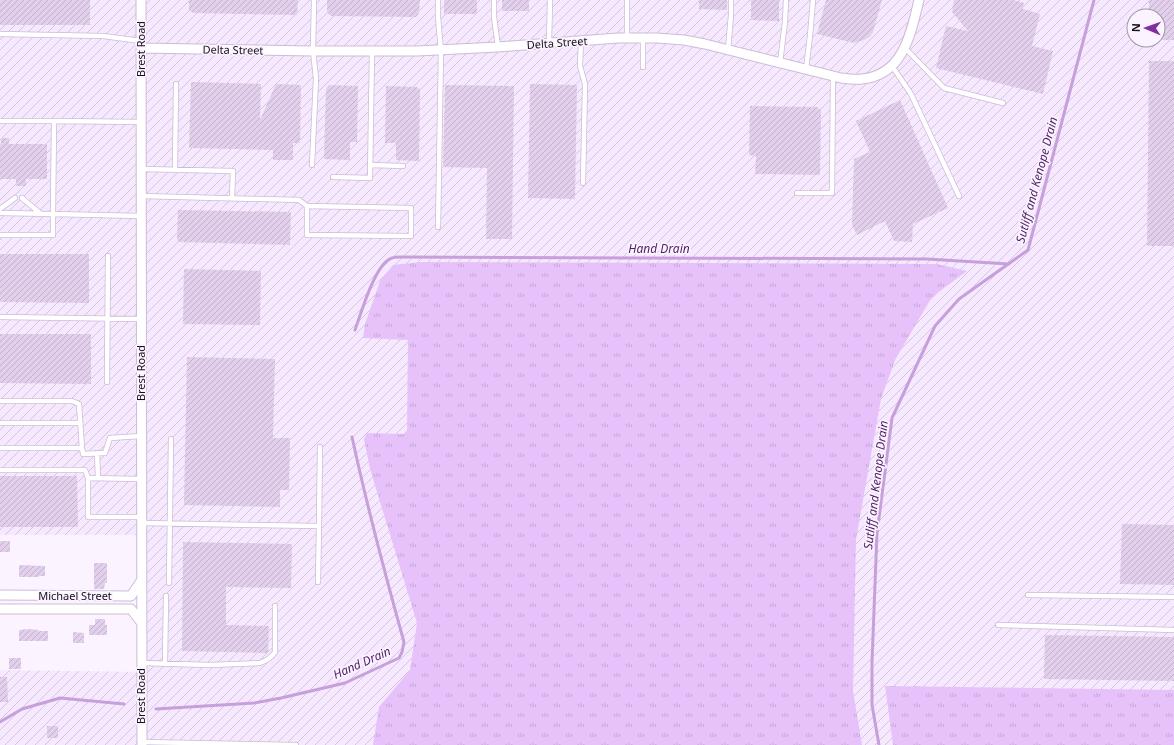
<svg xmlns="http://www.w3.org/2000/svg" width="1174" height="745" font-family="'Noto Sans',sans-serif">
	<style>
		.industrial { fill: url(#industrial-furrows); fill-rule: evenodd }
		.grass { fill: url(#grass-tufts) }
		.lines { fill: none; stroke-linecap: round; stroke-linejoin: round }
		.stream { stroke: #c7a0db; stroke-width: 3 }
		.building { fill: url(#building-hatch) }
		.lane-casing { stroke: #cebbd7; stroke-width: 6 }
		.street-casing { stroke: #cebbd7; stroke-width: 11 }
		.lane { stroke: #fff; stroke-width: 4.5 }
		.street { stroke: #fff; stroke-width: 9 }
		.labels { text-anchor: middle; stroke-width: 3.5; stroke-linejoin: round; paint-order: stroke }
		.street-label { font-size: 11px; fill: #17101a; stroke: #fbf3ff }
		.water-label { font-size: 12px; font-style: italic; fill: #4f1e64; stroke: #fbf3ff }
	</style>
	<defs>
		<pattern id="industrial-furrows" width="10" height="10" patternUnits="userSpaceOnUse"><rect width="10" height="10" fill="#f6e8fe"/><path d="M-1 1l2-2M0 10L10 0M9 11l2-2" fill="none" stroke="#d2c6d9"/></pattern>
		<pattern id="grass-tufts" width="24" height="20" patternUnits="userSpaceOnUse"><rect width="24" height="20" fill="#e7c2fa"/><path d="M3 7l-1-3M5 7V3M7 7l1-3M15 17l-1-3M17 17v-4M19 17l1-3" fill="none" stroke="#c5a6d6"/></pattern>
		<pattern id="building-hatch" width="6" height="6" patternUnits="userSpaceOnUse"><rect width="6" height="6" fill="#e2cfec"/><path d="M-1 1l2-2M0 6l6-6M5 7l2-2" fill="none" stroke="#c1b1ca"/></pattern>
	</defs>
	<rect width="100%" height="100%" fill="#fbf3ff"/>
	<path class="industrial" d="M 0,0 L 1174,0 L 1174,745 L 0,745 L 0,670 L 145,672 L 145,535 L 0,535 ZM 1134,16 L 1158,16 L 1158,40 L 1134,40 Z"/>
	<path class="grass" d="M 421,262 L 937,264 L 967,271 L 932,297 L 895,360 L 881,399 L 856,539 L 853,691 L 862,745 L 373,745 L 379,707 L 410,670 L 417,623 L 370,469 L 364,439 L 367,433 L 404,434 L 407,430 L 408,340 L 363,338 L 365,324 L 380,281 L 393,265 Z
		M 885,686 L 1174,690 L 1174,745 L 893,745 Z"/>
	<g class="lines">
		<path class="stream" d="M 355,330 C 361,314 375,263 392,258 C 394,257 398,257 401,257 L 927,259 L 1009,264
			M 156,709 L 254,703 L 281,698 L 345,683 L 399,658 L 402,652 L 404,642 C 385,574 367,506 352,437
			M 0,722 L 22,709 L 60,698 L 124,704
			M 879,745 L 872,705 L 872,662 L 877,533 L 892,418 L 935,326 L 959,299 L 1028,250 L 1094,0"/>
	</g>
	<path class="building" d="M 0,0 L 90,0 L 90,25 L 0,25 Z
		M 189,0 L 298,0 L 297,15 L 193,13 L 189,10 Z
		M 327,0 L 420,0 L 419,13 L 416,17 L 331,16 L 327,12 Z
		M 444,0 L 477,0 L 477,14 L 444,14 Z
		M 502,0 L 529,0 L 529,11 L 502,11 Z
		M 699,0 L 727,0 L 727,10 L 699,9 Z
		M 751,0 L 779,0 L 779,21 L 751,20 Z
		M 826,0 L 882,0 L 873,32 L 869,37 L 864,40 L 854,43 L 817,34 Z
		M 954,0 L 1013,0 L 1024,3 L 1023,9 L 1040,14 L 1032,46 L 1053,51 L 1043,94 L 936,68 L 946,26 L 968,31 L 952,12 Z
		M 1149,0 L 1174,0 L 1174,40 L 1162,40 L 1162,21 L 1158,21 L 1158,16 L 1149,16 Z
		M 1149,61 L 1174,61 L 1174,246 L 1147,246 Z
		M 191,82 L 261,84 L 260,120 L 276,84 L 301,85 L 300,143 L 293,143 L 293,160 L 273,160 L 273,150 L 189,148 Z
		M 530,84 L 577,85 L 575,199 L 528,198 Z
		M 329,85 L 358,86 L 357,142 L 350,142 L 350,160 L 324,159 L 326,89 Z
		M 445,85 L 514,86 L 512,239 L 486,239 L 487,168 L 443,167 Z
		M 386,86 L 416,87 L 420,89 L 419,161 L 396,160 L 396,143 L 385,143 Z
		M 900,100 L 948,208 L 913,224 L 912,242 L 894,241 L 885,221 L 857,235 L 852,225 L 854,159 L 870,152 L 856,121 Z
		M 750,106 L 817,107 L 821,110 L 820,175 L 755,174 L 756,156 L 749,155 Z
		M 1,138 L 9,138 L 9,144 L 47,144 L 47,179 L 26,179 L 26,186 L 16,186 L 16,179 L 0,179 L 0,144 L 1,144 Z
		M 178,210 L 291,212 L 290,245 L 179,242 L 177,239 Z
		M 0,254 L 89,254 L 89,303 L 0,302 Z
		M 184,269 L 261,271 L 260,325 L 183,324 Z
		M 0,334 L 91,334 L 91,384 L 0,383 Z
		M 187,357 L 275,359 L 273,438 L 290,438 L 289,490 L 280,490 L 280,507 L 184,505 Z
		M 0,476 L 77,476 L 78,527 L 0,527 Z
		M 1122,524 L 1174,525 L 1174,585 L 1120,584 Z
		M 0,541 L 10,541 L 10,552 L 0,552 Z
		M 183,542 L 292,544 L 291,588 L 226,587 L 226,625 L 269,626 L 268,653 L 182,651 Z
		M 94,563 L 107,563 L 107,583 L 105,583 L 104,589 L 94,589 Z
		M 19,565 L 45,566 L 45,576 L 39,576 L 39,577 L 19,577 Z
		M 95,619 L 105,619 L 105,625 L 107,625 L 107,635 L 89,635 L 89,625 L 95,625 Z
		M 28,629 L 39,630 L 39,631 L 48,631 L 48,641 L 19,641 L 19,630 Z
		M 73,632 L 84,633 L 84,643 L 73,643 Z
		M 1045,635 L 1174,637 L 1174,681 L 1044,679 Z
		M 9,658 L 21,658 L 21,669 L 9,669 Z
		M 0,677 L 7,677 L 8,702 L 0,702 Z
		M 47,726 L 58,726 L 58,738 L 47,738 Z"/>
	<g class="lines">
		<defs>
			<path id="lane" d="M 438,0 L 438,17 L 441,51 L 438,227
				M 494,0 L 494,17 L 498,47
				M 0,34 L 103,36 L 141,41
				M 627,38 L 627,0
				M 581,41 L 580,66 L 585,84 L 583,183
				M 549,43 L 550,0
				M 905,48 L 944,88 L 1003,103
				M 728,50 L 731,15 L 731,0
				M 780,63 L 785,22 L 786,0
				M 892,66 L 911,94 L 959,196
				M 643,67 L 643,38
				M 806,69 L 810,36 L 813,0
				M 0,121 L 54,121
				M 141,122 L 54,121 L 53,214 L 141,216
				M 312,165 L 316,78 L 313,51 L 314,0
				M 371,165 L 403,166
				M 141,169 L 233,171 L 232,198
				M 175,170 L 176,84
				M 333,177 L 370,178 L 372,51
				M 797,193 L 832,193 L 833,76
				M 141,196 L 299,200 L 307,206 L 307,235 L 411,236 L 411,208 L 307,206
				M 22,198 L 41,214
				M 0,209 L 15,198
				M 0,213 L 53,214 L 53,235 L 0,235
				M 0,317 L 141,319
				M 107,382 L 108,256
				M 0,401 L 72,401 L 79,404 L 82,448 L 83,454 L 105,453 L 110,438 L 141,436
				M 0,423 L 80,423
				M 0,448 L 82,448
				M 97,453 L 98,478
				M 0,470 L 85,470 L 88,478
				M 141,517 L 88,517 L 88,478 L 141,479
				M 141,523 L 319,526 L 318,582
				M 319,526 L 320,447
				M 169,583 L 171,439
				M 1028,595 L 1174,597
				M 998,625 L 1174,630
				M 141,663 L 210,665 L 260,663 C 267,660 271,658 275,652 L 275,606
				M 165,664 L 166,596
				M 142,742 L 296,745"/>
			<path id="street" d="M 141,0 L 142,745
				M 141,48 L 313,51 L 417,51 L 498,47 L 618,38 L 657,38 L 684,40 L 705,44 L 841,78 C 848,79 855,80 862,79 C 904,75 911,32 919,0
				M 0,595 L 131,596 L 141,581
				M 0,609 L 131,609 L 141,622"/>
		</defs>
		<use href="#lane" class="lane-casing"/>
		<use href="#street" class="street-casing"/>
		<use href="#lane" class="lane"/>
		<use href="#street" class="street"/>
	</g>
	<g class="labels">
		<g class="street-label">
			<text transform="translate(557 43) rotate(-4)" y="4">Delta Street</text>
			<text transform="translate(141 49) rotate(-90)" y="4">Brest Road</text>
			<text transform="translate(233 50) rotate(1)" y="4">Delta Street</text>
			<text transform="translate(141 373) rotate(-90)" y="4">Brest Road</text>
			<text x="75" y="600">Michael Street</text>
			<text transform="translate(141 696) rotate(-90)" y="4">Brest Road</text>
		</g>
		<g class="water-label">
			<text transform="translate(1037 180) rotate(-75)" y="4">Sutliff and Kenope Drain</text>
			<text x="659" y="253">Hand Drain</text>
			<text transform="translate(876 485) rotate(-83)" y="4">Sutliff and Kenope Drain</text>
			<text transform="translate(362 663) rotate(-24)" y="4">Hand Drain</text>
		</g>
	</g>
	<g transform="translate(1146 28) rotate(272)"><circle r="19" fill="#fbf3ff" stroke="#a098a3"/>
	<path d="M0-3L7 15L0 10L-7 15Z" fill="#7f2fa0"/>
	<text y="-6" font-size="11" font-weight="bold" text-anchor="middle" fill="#17101a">N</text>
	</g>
</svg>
